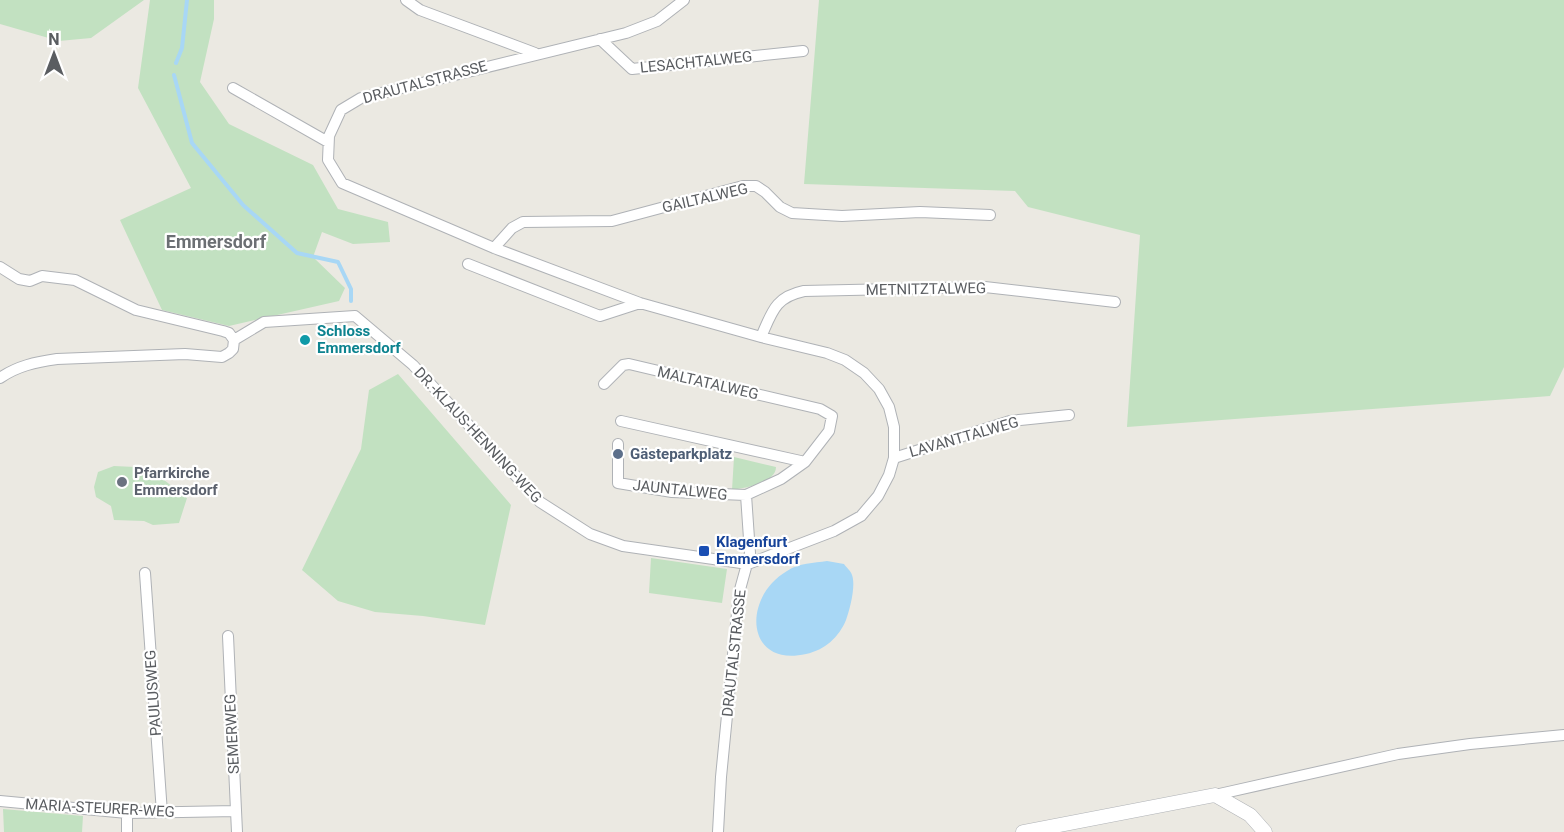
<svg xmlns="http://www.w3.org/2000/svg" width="1564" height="832" font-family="Roboto,sans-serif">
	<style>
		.green { fill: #c2e1c1 }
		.water { fill: #a8d7f5 }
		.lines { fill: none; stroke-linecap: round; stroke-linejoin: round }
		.stream { stroke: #a8d7f5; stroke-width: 4 }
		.minor-casing { stroke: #afb2b6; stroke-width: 12 }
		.tertiary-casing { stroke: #afb2b6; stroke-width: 15 }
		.minor { stroke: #fff; stroke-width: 10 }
		.tertiary { stroke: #fff; stroke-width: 14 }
		.culture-dot { fill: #0f9aa8; stroke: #fff; stroke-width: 2 }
		.service-dot { fill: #5c6f8a; stroke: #fff; stroke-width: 2 }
		.worship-dot { fill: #6b7280; stroke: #fff; stroke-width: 2 }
		.transit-dot { fill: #1a4fb4; stroke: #fff; stroke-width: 2 }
		.labels { text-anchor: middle; stroke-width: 4.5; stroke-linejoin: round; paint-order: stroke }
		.street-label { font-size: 15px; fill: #5a5d61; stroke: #fff }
		.culture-label { font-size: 15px; font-weight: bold; fill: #0d838f; stroke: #fff; text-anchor: start }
		.service-label { font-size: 15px; font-weight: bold; fill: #4e5e75; stroke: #fff; text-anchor: start }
		.worship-label { font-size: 15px; font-weight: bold; fill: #5b616d; stroke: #fff; text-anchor: start }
		.transit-label { font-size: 15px; font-weight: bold; fill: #164399; stroke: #fff; text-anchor: start }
		.quarter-label { font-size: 18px; font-weight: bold; fill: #6b6f73; stroke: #fff }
	</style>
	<rect width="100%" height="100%" fill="#ebe9e2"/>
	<path class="green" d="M 0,0 L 144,0 L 91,38 L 59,41 L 0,24 Z
		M 150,0 L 214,0 L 214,19 L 200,82 L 229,124 L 313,165 L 338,209 L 388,222 L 390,242 L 353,244 L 322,232 L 313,257 L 345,288 L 339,301 L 229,326 L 162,310 L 120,220 L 191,188 L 138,88 Z
		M 819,0 L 1564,0 L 1564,367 L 1550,396 L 1127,427 L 1140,235 L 1028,207 L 1015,191 L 804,184 Z
		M 398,374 L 511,505 L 485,625 L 423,616 L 375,612 L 338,601 L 302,570 L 361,449 L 369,390 Z
		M 734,457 L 776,467 C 776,483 745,488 732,490 Z
		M 114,466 L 135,467 L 153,479 L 159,476 L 187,498 L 179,523 L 153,525 L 144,521 L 114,520 L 111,506 L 96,497 L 94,487 L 98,472 Z
		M 651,558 L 727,569 L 722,603 L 649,593 Z
		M 3,809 L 83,816 L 82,832 L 4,832 Z"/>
	<path class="water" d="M 827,561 L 844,564 C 846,567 851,571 852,575 C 856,586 850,609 846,620 C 839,637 825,650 806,654 C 745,668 742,597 787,571 C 799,563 814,563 827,561 Z"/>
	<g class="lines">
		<path class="stream" d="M 176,63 L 182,48 L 187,0
			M 174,75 L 192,143 L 243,205 L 297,253 L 338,262 L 351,289 L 351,301"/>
		<defs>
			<path id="minor" d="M 406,0 L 420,10 L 535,53
				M 600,39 L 632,69 L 803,51
				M 233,88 L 328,142
				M 494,248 L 512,228 L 523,222 L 612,221 L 743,186 L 756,186 L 765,192 L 780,207 L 792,213 L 842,216 L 920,212 L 990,215
				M 468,264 L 600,316 L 640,303
				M 0,267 L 19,279 L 30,281 L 42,276 L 75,280 L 136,310 L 223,331 L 229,333 L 234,340 L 233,349 L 229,353 L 222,357 L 185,354 L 57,359 C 36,362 17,366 0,378
				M 761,337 C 772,312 775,297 804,291 L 985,287 L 1115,302
				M 234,340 L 264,322 L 355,316 L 413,365 L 540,502 L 590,534 L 623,546 L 748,564 L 834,531 L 861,516 L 878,496 L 889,475 L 894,458 L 894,427 L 889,407 L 879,389 L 864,373 L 845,360 L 827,353 L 761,337 L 640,303 L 494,248 L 342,183 L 328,160 L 329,136 L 341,110 L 361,98 L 626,33 L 657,21 L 684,0
				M 604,384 L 623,365 L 629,364 L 820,409 L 832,416 L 829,431 L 805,462 L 781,479 L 746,495 L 672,492 L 618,483 L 618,444
				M 621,421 L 805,462
				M 894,458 L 1010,421 L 1069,415
				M 145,573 L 162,813
				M 228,636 L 237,832
				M 1215,795 L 1398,754 L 1470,744 L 1564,735
				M 0,801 L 127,813 L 236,811
				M 127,832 L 127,813
				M 718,832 L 721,777 L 739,593 L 750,553 L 746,495"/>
			<path id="tertiary" d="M 1023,832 L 1215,795 L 1250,815 L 1265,832"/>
		</defs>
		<use href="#minor" class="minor-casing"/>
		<use href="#tertiary" class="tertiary-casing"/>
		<use href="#minor" class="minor"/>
		<use href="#tertiary" class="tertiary"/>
	</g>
	<circle class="culture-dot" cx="305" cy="340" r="6"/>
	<circle class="service-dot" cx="618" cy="454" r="6"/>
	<circle class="worship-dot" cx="122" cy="482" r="6"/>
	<rect class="transit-dot" x="698" y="545" width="12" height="12" rx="3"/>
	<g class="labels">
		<g class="street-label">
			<text transform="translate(696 62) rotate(-6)" y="5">LESACHTALWEG</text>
			<text transform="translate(425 82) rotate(-15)" y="5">DRAUTALSTRASSE</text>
			<text transform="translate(705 198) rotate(-13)" y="5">GAILTALWEG</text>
			<text transform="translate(926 289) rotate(-1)" y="5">METNITZTALWEG</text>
			<text transform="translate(708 383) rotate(13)" y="5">MALTATALWEG</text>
			<text transform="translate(478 435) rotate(47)" y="5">DR.-KLAUS-HENNING-WEG</text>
			<text transform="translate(964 437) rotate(-16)" y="5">LAVANTTALWEG</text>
			<text transform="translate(680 490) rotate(6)" y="5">JAUNTALWEG</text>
			<text transform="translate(734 653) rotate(-84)" y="5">DRAUTALSTRASSE</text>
			<text transform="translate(153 693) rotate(-94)" y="5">PAULUSWEG</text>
			<text transform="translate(232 734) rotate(-93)" y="5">SEMERWEG</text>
			<text transform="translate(100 808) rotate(3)" y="5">MARIA-STEURER-WEG</text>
		</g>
		<g class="culture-label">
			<text x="317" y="336">Schloss<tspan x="317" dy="17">Emmersdorf</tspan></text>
		</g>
		<g class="service-label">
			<text x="630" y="459">Gästeparkplatz</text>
		</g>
		<g class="worship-label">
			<text x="134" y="478">Pfarrkirche<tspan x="134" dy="17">Emmersdorf</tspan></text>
		</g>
		<g class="transit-label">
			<text x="716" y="547">Klagenfurt<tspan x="716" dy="17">Emmersdorf</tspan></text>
		</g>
		<g class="quarter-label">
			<text x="216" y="248">Emmersdorf</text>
		</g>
	</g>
	<g transform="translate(54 54)" stroke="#ffffff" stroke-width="4.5" paint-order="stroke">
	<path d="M0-4.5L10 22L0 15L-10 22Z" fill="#5a5d61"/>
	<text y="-9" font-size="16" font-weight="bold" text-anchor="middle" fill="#5a5d61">N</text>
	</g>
</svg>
